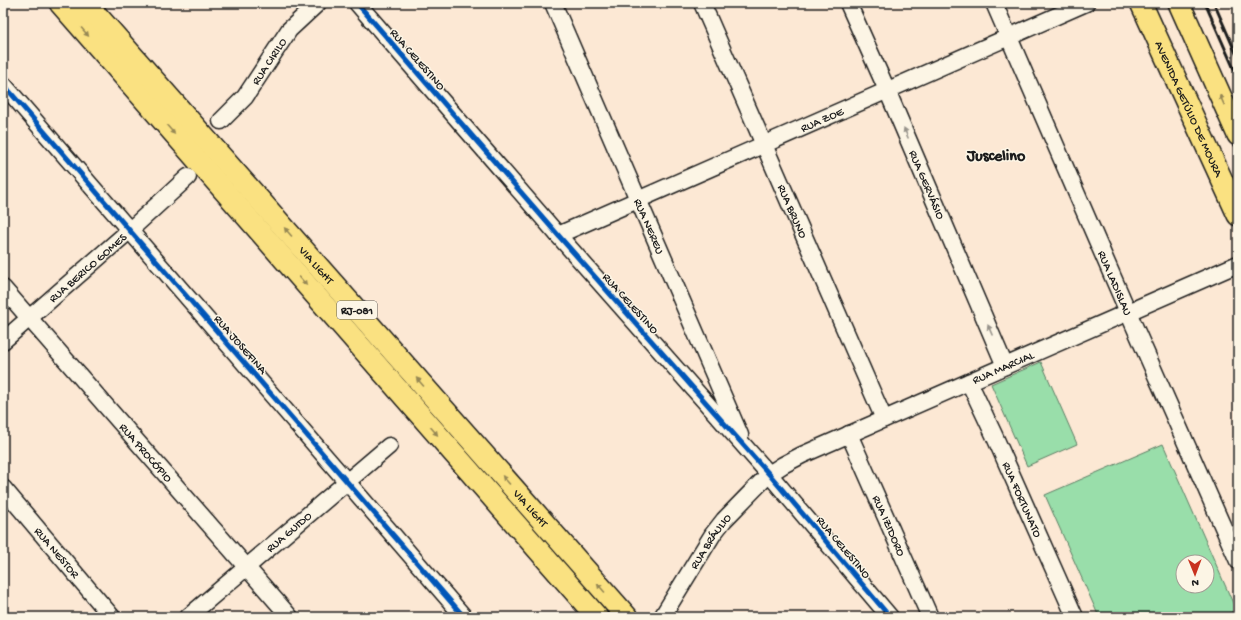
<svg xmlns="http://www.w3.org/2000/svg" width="1241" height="620" font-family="'Gochi Hand',sans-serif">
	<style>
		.green { fill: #99deaa; stroke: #5a7d63; fill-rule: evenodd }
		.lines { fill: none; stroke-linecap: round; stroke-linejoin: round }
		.minor-casing { stroke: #1c1c1c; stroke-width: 19 }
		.major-casing { stroke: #1c1c1c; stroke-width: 24 }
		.minor { stroke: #fcf5e5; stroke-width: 16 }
		.major { stroke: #fae181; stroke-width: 21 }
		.rail { stroke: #1c1c1c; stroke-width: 3 }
		.cycleway-casing { stroke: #fcf5e5; stroke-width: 8 }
		.cycleway { stroke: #0057b8; stroke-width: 5 }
		.oneway { fill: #968854 }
		.oneway2 { fill: #97938b }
		.labels { text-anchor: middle; stroke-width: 3; stroke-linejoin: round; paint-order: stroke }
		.shield { fill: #fcf5e5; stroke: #5f5d58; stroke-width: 1 }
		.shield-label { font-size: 11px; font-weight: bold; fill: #1c1c1c }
		.street-label { font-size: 12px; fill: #1c1c1c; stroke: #fcf5e5 }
		.district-label { font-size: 16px; font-weight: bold; fill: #1c1c1c; stroke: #fcf5e5 }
	</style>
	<rect width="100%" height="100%" fill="#fce8d4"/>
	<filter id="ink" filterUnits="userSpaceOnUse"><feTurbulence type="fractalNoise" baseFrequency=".025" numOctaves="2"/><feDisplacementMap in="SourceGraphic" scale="8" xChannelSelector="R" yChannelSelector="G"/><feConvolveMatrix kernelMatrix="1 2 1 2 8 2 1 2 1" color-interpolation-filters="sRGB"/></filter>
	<g filter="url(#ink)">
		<path class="green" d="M 1041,362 L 1077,444 L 1027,466 L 991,384 Z
			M 1163,444 L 1236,610 L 1221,617 L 1099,617 L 1045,495 ZM 1183,562 L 1207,562 L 1207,586 L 1183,586 Z"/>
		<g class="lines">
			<defs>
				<g id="minor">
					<path d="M 357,3 L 558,235 L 769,474 L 890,617"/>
					<path id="s1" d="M 553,3 L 740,435"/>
					<path id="s2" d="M 702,3 L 884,419"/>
					<path id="s3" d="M 848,3 L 887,90 L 1005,366"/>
					<path id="s4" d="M 994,3 L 1128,312 L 1238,561"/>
					<path d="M 3,84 C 158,261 310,440 464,617"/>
					<path id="s5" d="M 221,121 L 245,97 L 289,30 L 318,3"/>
					<path id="s6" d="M 558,235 L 1086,3"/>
					<path id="s7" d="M 3,288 L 290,617"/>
					<path id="s8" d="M 3,341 L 130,230 L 188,177"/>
					<path id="s9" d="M 969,382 L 994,435 L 1075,617"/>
					<path id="s10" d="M 849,434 L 930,617"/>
					<path id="s11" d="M 3,488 L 112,617"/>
					<path id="s12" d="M 188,617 L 389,446"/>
					<path id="s13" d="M 662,617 L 713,534 L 724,520 L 769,474 L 783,465 L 802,455 L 1238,264"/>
				</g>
				<g id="major">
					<path d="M 60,3 L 597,617"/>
					<path id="s14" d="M 86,3 L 627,617"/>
					<path id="s15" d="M 1141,3 L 1238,215"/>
					<path d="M 1179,3 L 1238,135"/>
				</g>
			</defs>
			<use href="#minor" class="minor-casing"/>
			<use href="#major" class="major-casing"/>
			<use href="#minor" class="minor"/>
			<use href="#major" class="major"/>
			<path class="rail" d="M 1205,3 L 1238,78
				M 1214,3 L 1238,58"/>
			<defs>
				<path id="cycleway" d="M 357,3 L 558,235 L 769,474 L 890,617
					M 3,84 C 158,261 310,440 464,617"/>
			</defs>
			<use href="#cycleway" class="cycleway-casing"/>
			<use href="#cycleway" class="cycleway"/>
		</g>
		<defs><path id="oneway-solid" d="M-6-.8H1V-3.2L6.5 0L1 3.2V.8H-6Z"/></defs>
		<g class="oneway">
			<use href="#oneway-solid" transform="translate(85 32) rotate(49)"/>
			<use href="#oneway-solid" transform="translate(1222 100) rotate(-114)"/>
			<use href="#oneway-solid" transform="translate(171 130) rotate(49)"/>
			<use href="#oneway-solid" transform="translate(288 232) rotate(-131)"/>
			<use href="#oneway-solid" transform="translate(303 281) rotate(49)"/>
			<use href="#oneway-solid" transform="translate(420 382) rotate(-131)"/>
			<use href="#oneway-solid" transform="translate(434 431) rotate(49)"/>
			<use href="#oneway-solid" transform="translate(506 480) rotate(-131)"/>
			<use href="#oneway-solid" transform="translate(601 588) rotate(-131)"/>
		</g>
		<g class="oneway2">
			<use href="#oneway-solid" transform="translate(906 133) rotate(-113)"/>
			<use href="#oneway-solid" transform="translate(990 330) rotate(-113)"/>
		</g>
	</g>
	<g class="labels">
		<rect class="shield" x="337" y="301" width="40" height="18" rx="3"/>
		<g class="shield-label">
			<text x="357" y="314">RJ-081</text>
		</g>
		<g class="street-label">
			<text transform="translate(418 59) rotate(49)" y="4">RUA CELESTINO</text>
			<text dy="4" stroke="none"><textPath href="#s5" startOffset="77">RUA CIRILO</textPath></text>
			<text dy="4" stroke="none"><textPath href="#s15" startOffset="116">AVENIDA GETÚLIO DE MOURA</textPath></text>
			<text dy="4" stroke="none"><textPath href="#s6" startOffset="288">RUA ZOE</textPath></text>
			<text dy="4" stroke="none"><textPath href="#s3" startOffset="198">RUA GERVÁSIO</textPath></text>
			<text dy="4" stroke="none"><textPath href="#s2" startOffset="227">RUA BRUNO</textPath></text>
			<text dy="4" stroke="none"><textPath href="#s1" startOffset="243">RUA NEREU</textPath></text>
			<text dy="4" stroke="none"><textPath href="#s14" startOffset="349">VIA LIGHT</textPath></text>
			<text dy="4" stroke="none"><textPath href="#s8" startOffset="112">RUA BERICO GOMES</textPath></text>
			<text dy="4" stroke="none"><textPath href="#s4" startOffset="305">RUA LADISLAU</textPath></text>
			<text transform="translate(631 303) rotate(48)" y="4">RUA CELESTINO</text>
			<text transform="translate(241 344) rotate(49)" y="4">RUA JOSEFINA</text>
			<text dy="4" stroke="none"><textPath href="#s13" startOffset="437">RUA MARCIAL</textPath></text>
			<text dy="4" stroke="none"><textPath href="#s7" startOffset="218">RUA PROCÓPIO</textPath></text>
			<text dy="4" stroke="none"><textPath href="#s9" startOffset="129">RUA FORTUNATO</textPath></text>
			<text dy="4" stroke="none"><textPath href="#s14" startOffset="673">VIA LIGHT</textPath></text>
			<text dy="4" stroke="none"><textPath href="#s10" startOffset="100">RUA IZIDORO</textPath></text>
			<text dy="4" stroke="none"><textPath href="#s12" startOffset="132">RUA GUIDO</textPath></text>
			<text dy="4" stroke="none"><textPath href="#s13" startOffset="90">RUA BRÁULIO</textPath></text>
			<text transform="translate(844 547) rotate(50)" y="4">RUA CELESTINO</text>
			<text dy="4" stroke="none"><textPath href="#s11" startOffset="84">RUA NESTOR</textPath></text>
		</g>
		<g class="district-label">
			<text x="996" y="160">Juscelino</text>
		</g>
	</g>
	<rect width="1241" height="620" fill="none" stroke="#fcf5e5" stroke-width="16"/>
	<rect x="8" y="8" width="1225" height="604" fill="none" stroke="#1c1c1c" stroke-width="1.5" filter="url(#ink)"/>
	<g transform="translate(1195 574) rotate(179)"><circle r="19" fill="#fcf5e5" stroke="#a29e95"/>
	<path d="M0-3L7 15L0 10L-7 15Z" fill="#c8321e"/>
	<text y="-6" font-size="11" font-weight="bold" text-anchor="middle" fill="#1c1c1c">N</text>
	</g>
</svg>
